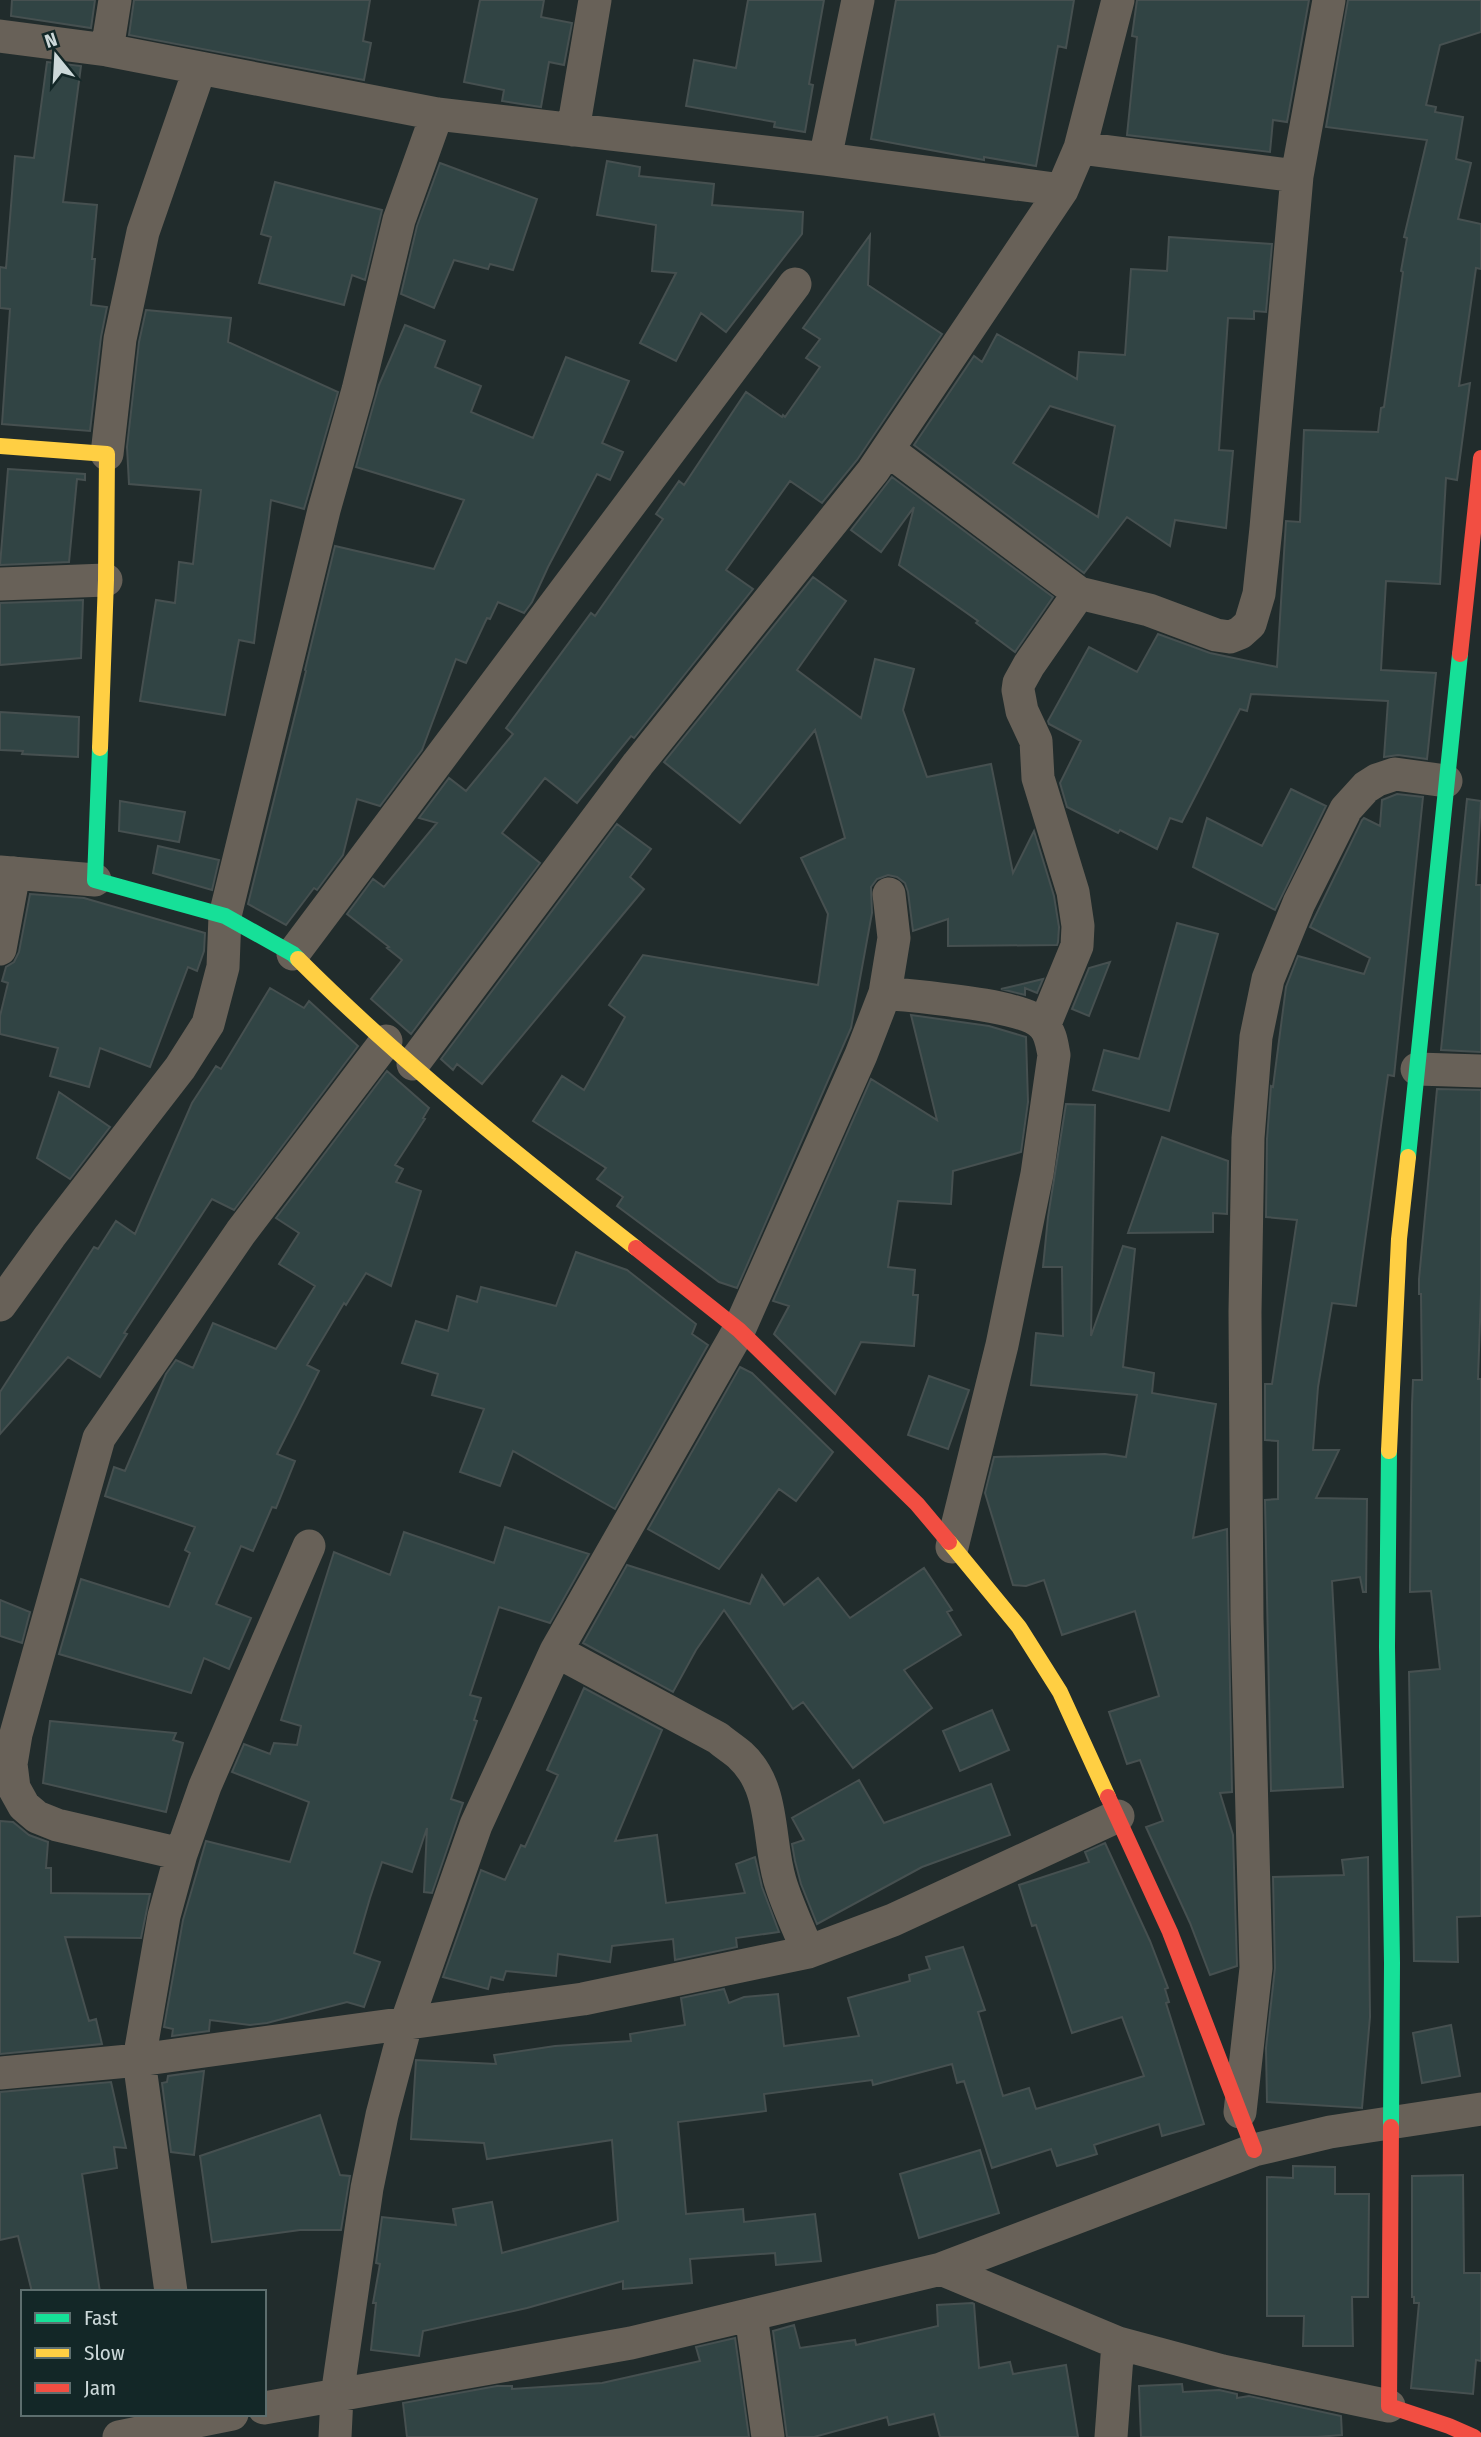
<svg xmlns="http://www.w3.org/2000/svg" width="1481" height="2437" font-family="'Fira Sans Condensed',sans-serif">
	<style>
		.building { fill: #314444; stroke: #465050; stroke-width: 2; fill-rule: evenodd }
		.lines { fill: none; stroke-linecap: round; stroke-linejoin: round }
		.street { stroke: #686158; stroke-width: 33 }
		.fast { stroke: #16e098; stroke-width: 16 }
		.slow { stroke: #ffcf43; stroke-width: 16 }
		.jam { stroke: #f24e42; stroke-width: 16 }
	</style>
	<rect width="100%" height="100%" fill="#212c2c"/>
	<path class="building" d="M 12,0 L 95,0 L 91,28 L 11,16 Z
		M 134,0 L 370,0 L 363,41 L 371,43 L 364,80 L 129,35 Z
		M 480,0 L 544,0 L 541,17 L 572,23 L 564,65 L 549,62 L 541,107 L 502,101 L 504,90 L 464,82 Z
		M 748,0 L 824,0 L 809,84 L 813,85 L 805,132 L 774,127 L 775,122 L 686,106 L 694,60 L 736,68 Z
		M 896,0 L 1074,0 L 1066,48 L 1058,46 L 1036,166 L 984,157 L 984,160 L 871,139 Z
		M 1137,0 L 1309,0 L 1287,122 L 1273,120 L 1270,152 L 1127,135 L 1137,37 L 1132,36 Z
		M 1348,0 L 1481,0 L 1481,32 L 1440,45 L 1426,105 L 1436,107 L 1435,112 L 1463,117 L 1456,159 L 1471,163 L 1458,219 L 1481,224 L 1481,269 L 1476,268 L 1459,386 L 1470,383 L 1457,480 L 1446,478 L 1440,584 L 1386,581 L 1381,670 L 1436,673 L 1427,759 L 1398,755 L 1384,757 L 1388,701 L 1251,694 L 1247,711 L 1240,709 L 1182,822 L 1170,818 L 1157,849 L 1120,830 L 1118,833 L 1067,807 L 1060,783 L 1081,741 L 1049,724 L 1048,721 L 1089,647 L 1137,672 L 1158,634 L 1210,653 L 1277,667 L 1286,521 L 1300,522 L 1304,430 L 1378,432 L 1381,408 L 1384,407 L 1403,272 L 1401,271 L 1407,238 L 1404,237 L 1427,140 L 1326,127 Z
		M 47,62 L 81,66 L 63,202 L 97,205 L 92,259 L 95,259 L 91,305 L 107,307 L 101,337 L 90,431 L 2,424 L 10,309 L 0,308 L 0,267 L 6,268 L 15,156 L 34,158 Z
		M 607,161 L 640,167 L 639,176 L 714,184 L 712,205 L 803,212 L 802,234 L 726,332 L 701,313 L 676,361 L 640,343 L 676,273 L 652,271 L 656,225 L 597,215 Z
		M 440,163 L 537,199 L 513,270 L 490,264 L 488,269 L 454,260 L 434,308 L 401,294 L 417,226 Z
		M 275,182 L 382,210 L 365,280 L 352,275 L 344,305 L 259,283 L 271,237 L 261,234 Z
		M 870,235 L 868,285 L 942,334 L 857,460 L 822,503 L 790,481 L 726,570 L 753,589 L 634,738 L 631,736 L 577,803 L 545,778 L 502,833 L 540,863 L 411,1034 L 371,999 L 402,960 L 387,948 L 389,947 L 347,914 L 373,879 L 384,887 L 437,823 L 419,818 L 449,778 L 466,791 L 513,734 L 506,728 L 591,613 L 595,616 L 663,519 L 656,514 L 679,481 L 684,485 L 746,392 L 782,417 L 783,415 L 785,417 L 820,367 L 806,358 L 820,339 L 803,328 Z
		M 1169,237 L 1272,244 L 1266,312 L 1254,311 L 1254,319 L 1228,318 L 1219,450 L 1233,451 L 1226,528 L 1175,520 L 1170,546 L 1127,517 L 1084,573 L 914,445 L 974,356 L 982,362 L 997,334 L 1077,379 L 1079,352 L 1125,355 L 1131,269 L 1167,271 ZM 1050,406 L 1115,426 L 1098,517 L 1013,463 Z
		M 146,310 L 231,318 L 228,342 L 338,392 L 304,509 L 271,500 L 254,643 L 239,640 L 225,715 L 140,701 L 156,600 L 175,603 L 179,562 L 193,564 L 201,490 L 129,484 L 127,447 L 139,342 Z
		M 405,325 L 445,341 L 435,367 L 481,386 L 471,412 L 533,438 L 566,357 L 629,381 L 602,443 L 623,452 L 610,480 L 597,474 L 548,567 L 532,602 L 524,613 L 498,602 L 490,619 L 487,618 L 466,663 L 456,659 L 422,750 L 380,806 L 357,799 L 343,855 L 317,890 L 314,888 L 286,925 L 248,904 L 306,671 L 305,670 L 335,546 L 434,569 L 464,500 L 356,467 L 379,385 Z
		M 8,469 L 85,474 L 85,480 L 77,479 L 69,562 L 0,565 Z
		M 892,477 L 1053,597 L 1015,652 L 976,623 L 978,621 L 899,565 L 914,507 L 881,552 L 851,530 Z
		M 813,577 L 846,601 L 797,670 L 861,718 L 875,659 L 914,669 L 903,710 L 927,777 L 991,764 L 1013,873 L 1034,831 L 1054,896 L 1059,927 L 1058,942 L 1057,945 L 948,946 L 948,919 L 913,931 L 908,892 L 905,883 L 897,877 L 888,875 L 877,879 L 871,887 L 872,913 L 851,1028 L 737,1288 L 719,1282 L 617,1206 L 623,1197 L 597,1179 L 606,1168 L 533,1121 L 562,1076 L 584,1090 L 625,1017 L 609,1005 L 643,955 L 818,985 L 828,914 L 801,858 L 845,838 L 815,730 L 740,823 L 664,762 Z
		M 83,600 L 81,658 L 0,665 L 0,603 Z
		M 0,712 L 79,717 L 78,757 L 22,754 L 23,751 L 0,750 Z
		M 1291,789 L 1326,806 L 1275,910 L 1193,867 L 1207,818 L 1262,846 Z
		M 1397,794 L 1423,797 L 1394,1076 L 1388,1075 L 1356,1306 L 1332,1303 L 1318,1387 L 1313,1450 L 1339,1450 L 1316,1498 L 1367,1499 L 1366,1592 L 1363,1592 L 1360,1577 L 1332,1581 L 1343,1787 L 1271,1791 L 1265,1500 L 1278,1499 L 1278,1441 L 1265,1440 L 1265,1384 L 1272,1384 L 1297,1220 L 1266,1217 L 1267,1139 L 1271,1086 L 1273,1087 L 1286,987 L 1298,956 L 1364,974 L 1370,958 L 1310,927 L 1362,820 L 1364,818 L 1380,826 L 1382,800 Z
		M 1467,799 L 1481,801 L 1476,885 L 1481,885 L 1481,1052 L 1441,1050 Z
		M 120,801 L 185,812 L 179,842 L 119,831 Z
		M 617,824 L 651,849 L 630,877 L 644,889 L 482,1084 L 457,1064 L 453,1070 L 441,1059 Z
		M 158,846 L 219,860 L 212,890 L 153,873 Z
		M 30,894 L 84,898 L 205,933 L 204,951 L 197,971 L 188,967 L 150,1067 L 100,1048 L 89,1087 L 50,1076 L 58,1048 L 0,1034 L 0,1016 L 8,983 L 2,981 L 6,967 L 14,962 L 19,952 Z
		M 1177,923 L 1218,934 L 1169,1111 L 1093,1090 L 1104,1050 L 1139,1059 Z
		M 1110,962 L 1089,1016 L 1072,1009 L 1089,968 Z
		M 1043,979 L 1037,993 L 1025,988 L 1025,995 L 1001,989 Z
		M 270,988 L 304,1008 L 309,1001 L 358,1046 L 234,1210 L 212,1199 L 124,1333 L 127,1334 L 100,1377 L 68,1357 L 0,1434 L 0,1392 L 94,1247 L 98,1249 L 116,1221 L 135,1234 L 192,1103 L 216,1066 L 221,1069 Z
		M 911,1015 L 989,1026 L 1026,1037 L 1028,1102 L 1021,1152 L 953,1171 L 951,1204 L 898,1201 L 888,1267 L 915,1270 L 913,1295 L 918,1295 L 914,1346 L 861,1342 L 835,1394 L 774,1334 L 789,1306 L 773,1301 L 871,1079 L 937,1120 Z
		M 387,1071 L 429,1108 L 423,1118 L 425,1119 L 395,1165 L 403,1169 L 396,1182 L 421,1191 L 391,1286 L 366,1273 L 346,1305 L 344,1303 L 307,1365 L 319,1371 L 277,1454 L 295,1461 L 276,1508 L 272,1507 L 253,1551 L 241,1546 L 216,1604 L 251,1618 L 229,1669 L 204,1658 L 191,1693 L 59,1654 L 81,1579 L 169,1607 L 190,1553 L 185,1550 L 195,1527 L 105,1496 L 114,1467 L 125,1471 L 166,1374 L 176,1360 L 193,1368 L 213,1323 L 276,1349 L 315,1286 L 279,1264 L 299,1233 L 276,1218 Z
		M 1437,1089 L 1481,1090 L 1481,1293 L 1478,1379 L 1481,1379 L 1481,1916 L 1457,1917 L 1458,1962 L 1414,1961 L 1409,1672 L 1440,1669 L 1431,1591 L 1410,1592 L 1412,1405 L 1413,1380 L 1422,1380 L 1421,1294 L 1419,1294 L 1419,1279 Z
		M 59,1092 L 110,1127 L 70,1179 L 37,1158 Z
		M 1066,1104 L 1095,1105 L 1091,1336 L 1123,1246 L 1135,1249 L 1123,1367 L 1154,1373 L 1152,1393 L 1216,1404 L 1193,1538 L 1227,1529 L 1232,1792 L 1220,1793 L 1233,1835 L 1237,1966 L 1210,1975 L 1190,1923 L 1146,1827 L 1163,1821 L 1140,1760 L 1127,1764 L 1109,1712 L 1159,1696 L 1135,1611 L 1062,1635 L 1044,1580 L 1026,1586 L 1013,1585 L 985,1493 L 994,1457 L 1105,1454 L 1126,1457 L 1137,1395 L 1031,1385 L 1036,1333 L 1063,1336 L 1062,1267 L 1043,1267 L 1048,1217 Z
		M 1162,1137 L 1228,1161 L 1227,1214 L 1213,1213 L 1213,1232 L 1128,1233 Z
		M 576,1252 L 627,1270 L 696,1324 L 692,1334 L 708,1345 L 615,1509 L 513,1451 L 500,1486 L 460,1472 L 484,1409 L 432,1395 L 438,1374 L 402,1363 L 416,1321 L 448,1331 L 457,1296 L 477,1302 L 481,1287 L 556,1306 Z
		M 740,1367 L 752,1373 L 833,1452 L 796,1501 L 779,1489 L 719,1569 L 648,1529 Z
		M 929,1376 L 969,1390 L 948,1449 L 908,1435 Z
		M 505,1527 L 589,1554 L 550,1623 L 499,1607 L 470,1695 L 481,1698 L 474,1720 L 477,1721 L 451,1799 L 463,1803 L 432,1893 L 424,1892 L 427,1828 L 412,1872 L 382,1862 L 370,1898 L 354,1953 L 380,1962 L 364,2007 L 347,2002 L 267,2023 L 250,2025 L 210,2020 L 209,2031 L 172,2036 L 173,2029 L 164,2027 L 183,1920 L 206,1841 L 290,1862 L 309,1802 L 232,1772 L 244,1744 L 270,1754 L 274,1743 L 297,1745 L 301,1726 L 281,1720 L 334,1552 L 390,1575 L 404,1532 L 494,1563 Z
		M 627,1565 L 750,1604 L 762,1575 L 784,1605 L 818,1578 L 850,1618 L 924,1568 L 952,1610 L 947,1612 L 961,1635 L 904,1670 L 932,1708 L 853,1768 L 803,1702 L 793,1709 L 724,1610 L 696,1650 L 673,1692 L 583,1643 Z
		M 0,1600 L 30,1612 L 22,1643 L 0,1636 Z
		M 584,1688 L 662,1730 L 615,1841 L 657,1835 L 666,1903 L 745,1893 L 736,1864 L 755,1857 L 762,1887 L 779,1932 L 736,1938 L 737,1947 L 675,1960 L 673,1939 L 612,1946 L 610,1962 L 558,1954 L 556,1976 L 506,1971 L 503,1980 L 491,1977 L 488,1989 L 443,1977 L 481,1870 L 505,1880 L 521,1845 L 525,1847 L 558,1775 L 547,1770 Z
		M 992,1710 L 1009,1750 L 960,1771 L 943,1731 Z
		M 50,1721 L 176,1733 L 173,1740 L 183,1743 L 166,1812 L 43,1783 Z
		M 859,1780 L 884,1823 L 991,1784 L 1010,1835 L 922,1867 L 817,1924 L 801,1884 L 795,1861 L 792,1844 L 804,1840 L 792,1818 Z
		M 0,1821 L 13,1822 L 29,1835 L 48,1842 L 46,1868 L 51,1868 L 51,1893 L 150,1894 L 141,1938 L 65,1937 L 89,2021 L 96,2019 L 102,2044 L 0,2054 Z
		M 1105,1843 L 1150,1941 L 1168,1988 L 1165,1989 L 1169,2002 L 1166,2003 L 1204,2124 L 1162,2136 L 1159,2124 L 1094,2145 L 1097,2154 L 1057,2166 L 1051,2149 L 992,2168 L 964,2081 L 957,2083 L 952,2064 L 873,2085 L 872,2080 L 764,2094 L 766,2111 L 678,2122 L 686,2214 L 743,2209 L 744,2222 L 815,2214 L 821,2261 L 776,2265 L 775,2253 L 690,2259 L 692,2283 L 623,2289 L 623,2281 L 527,2308 L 423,2331 L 419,2356 L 371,2350 L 376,2303 L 373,2303 L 380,2264 L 376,2263 L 382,2217 L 456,2225 L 453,2209 L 492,2202 L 502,2253 L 618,2221 L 612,2140 L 487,2159 L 484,2143 L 411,2139 L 416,2060 L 496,2064 L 494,2055 L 555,2046 L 631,2041 L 630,2034 L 685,2025 L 681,1998 L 724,1989 L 729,2003 L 744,1997 L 778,1994 L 784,2046 L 859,2036 L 848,1998 L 910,1981 L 909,1975 L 930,1969 L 926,1957 L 963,1947 L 985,2010 L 978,2012 L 1003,2096 L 1029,2088 L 1036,2109 L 1144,2076 L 1122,2017 L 1072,2033 L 1036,1925 L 1032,1926 L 1019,1885 L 1089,1862 L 1085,1852 Z
		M 1368,1857 L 1370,2017 L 1362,2108 L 1267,2102 L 1266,2048 L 1275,1968 L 1273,1877 L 1344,1875 L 1342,1860 Z
		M 1451,2025 L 1460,2076 L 1422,2083 L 1413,2033 Z
		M 204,2071 L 194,2155 L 171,2152 L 162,2083 L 167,2082 L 168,2076 Z
		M 111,2082 L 126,2148 L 114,2147 L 117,2168 L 82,2174 L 100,2292 L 32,2292 L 18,2236 L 0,2240 L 0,2092 Z
		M 320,2115 L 340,2175 L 350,2176 L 341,2230 L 300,2230 L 212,2242 L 200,2156 Z
		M 980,2150 L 999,2213 L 919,2238 L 900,2174 Z
		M 1293,2166 L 1335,2167 L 1335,2194 L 1369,2194 L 1368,2297 L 1352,2297 L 1353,2346 L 1303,2346 L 1304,2316 L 1267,2316 L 1267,2177 L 1293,2178 Z
		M 1463,2175 L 1464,2273 L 1481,2273 L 1481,2361 L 1476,2360 L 1473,2394 L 1411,2388 L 1419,2303 L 1414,2303 L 1414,2297 L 1412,2297 L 1412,2176 Z
		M 972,2303 L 974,2304 L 979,2368 L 1010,2362 L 1013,2374 L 1066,2365 L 1078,2437 L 940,2437 L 934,2414 L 889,2425 L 887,2417 L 814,2437 L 787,2437 L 773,2331 L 794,2325 L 800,2348 L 855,2340 L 856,2345 L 938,2326 L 937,2305 Z
		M 735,2338 L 749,2437 L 407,2437 L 403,2403 L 497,2386 L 512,2386 L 512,2389 L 602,2383 L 700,2361 L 696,2347 Z
		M 1182,2384 L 1183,2392 L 1219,2390 L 1237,2394 L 1237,2398 L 1249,2396 L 1341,2416 L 1342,2435 L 1317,2437 L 1141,2437 L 1139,2386 Z"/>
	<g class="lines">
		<path class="street" d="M 0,36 L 107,50 L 200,68
			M 107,50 L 115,0
			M 573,130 L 595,0
			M 1080,148 L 1297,176
			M 825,159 L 858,0
			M 888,450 L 1079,593 L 1149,610 L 1216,635 L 1230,637 L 1240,633 L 1250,624 L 1259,594 L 1266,528 L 1297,176 L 1329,0
			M 107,454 L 120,339 L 143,232 L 200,68 L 437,114 L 825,159 L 1062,190
			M 0,584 L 106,580
			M 0,872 L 95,880
			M 0,949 L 14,873
			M 293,954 L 795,284
			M 885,993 C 918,997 1023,1004 1043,1025 C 1051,1033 1052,1045 1054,1055 L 1037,1174 L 1002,1345 L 952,1547
			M 1044,1026 L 1077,946 L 1078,926 L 1073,892 L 1038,778 L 1036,741 L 1022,711 L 1018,690 L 1019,683 L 1029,665 L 1079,593
			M 413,1064 L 638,764 L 873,471 L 1062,190 L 1080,148 L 1118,0
			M 1417,1069 L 1481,1071
			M 0,1305 L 50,1236 L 180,1068 L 208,1024 L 223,967 L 225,916 L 324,510 L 358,390 L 399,220 L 437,114
			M 309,1546 L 205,1786 L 181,1854 L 164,1916 L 139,2060 L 583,1999 L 808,1952 L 893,1920 L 1118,1816
			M 556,1651 L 718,1738 C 725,1744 733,1749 740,1755 C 776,1788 767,1838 780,1881 C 787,1905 799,1929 808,1952
			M 181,1854 L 57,1825 L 37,1817 L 24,1806 L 14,1788 L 11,1764 L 16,1734 L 99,1438 L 241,1232 L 386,1041
			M 0,2073 L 139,2060 L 171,2292
			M 1240,2112 L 1256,1968 L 1247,1619 L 1245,1312 L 1248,1138 L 1256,1037 L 1268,979 L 1299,903 L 1346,809 L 1366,787 L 1377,780 L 1395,774 L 1446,781
			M 941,2269 L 1118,2343 L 1222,2371 L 1389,2406
			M 751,2315 L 768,2437
			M 264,2408 L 631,2343 L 941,2269 L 1254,2150 L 1330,2132 L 1481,2109
			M 119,2437 L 232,2414
			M 335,2437 L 337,2396 L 367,2188 L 382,2115 L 406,2024 L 476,1825 L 556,1651 L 739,1330 L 861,1055 L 885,993 L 894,938 L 889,894
			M 1111,2437 L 1118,2343"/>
		<path class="fast" d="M 100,748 L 95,880 L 225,916 L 293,954 L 298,959
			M 1408,1157 L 1460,654
			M 1389,1451 L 1387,1647 L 1392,1963 L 1391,2127"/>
		<path class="slow" d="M 0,446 L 107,454 L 106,580 L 100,748
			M 298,959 C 403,1064 520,1157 636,1248
			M 1389,1451 L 1399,1239 L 1408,1157
			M 949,1542 L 1019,1627 L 1060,1692 L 1108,1797"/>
		<path class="jam" d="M 1460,654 L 1481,458
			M 636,1248 L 739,1330 L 917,1504 L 949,1542
			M 1108,1797 L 1170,1932 L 1254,2150
			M 1391,2127 L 1389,2406 L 1449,2426 L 1474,2437"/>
	</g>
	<rect x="21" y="2290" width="245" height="126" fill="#132727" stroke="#5d6e6e" stroke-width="2"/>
	<rect x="35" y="2313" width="35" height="10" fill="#16e098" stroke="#5d6e6e" stroke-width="2"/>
	<text x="84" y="2325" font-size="21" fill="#ccd8d9">Fast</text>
	<rect x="35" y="2348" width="35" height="10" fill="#ffcf43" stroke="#5d6e6e" stroke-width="2"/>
	<text x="84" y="2360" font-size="21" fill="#ccd8d9">Slow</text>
	<rect x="35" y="2383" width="35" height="10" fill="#f24e42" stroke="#5d6e6e" stroke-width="2"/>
	<text x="84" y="2395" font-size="21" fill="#ccd8d9">Jam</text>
	<g transform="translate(56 56) rotate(342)" stroke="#132727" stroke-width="5" paint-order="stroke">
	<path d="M0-5L12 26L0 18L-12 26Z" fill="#ccd8d9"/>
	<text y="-10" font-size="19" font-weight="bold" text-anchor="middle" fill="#ccd8d9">N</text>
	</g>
</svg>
